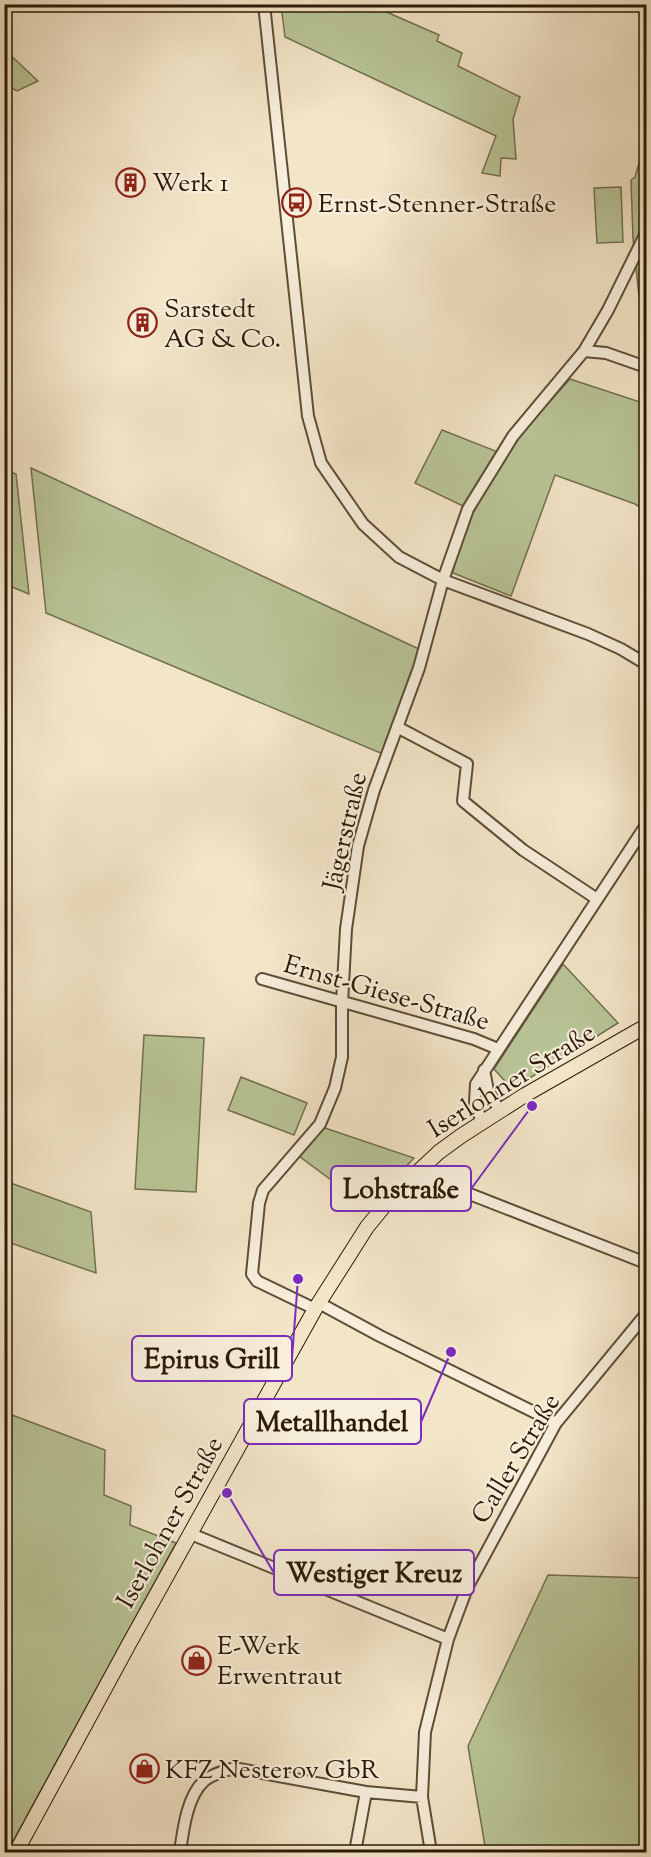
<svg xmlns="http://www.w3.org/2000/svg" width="651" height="1857" font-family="'Sorts Mill Goudy',serif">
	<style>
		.green { fill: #b9c597; stroke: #72704e; stroke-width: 1.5 }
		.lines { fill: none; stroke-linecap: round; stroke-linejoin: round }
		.minor-casing { stroke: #5e4d36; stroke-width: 14 }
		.major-casing { stroke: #2c1a05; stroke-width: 16 }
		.minor { stroke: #f7eedb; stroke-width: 10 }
		.major { stroke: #f3e5c8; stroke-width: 14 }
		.labels { text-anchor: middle; stroke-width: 4.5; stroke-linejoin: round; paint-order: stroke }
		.poi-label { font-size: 26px; fill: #2c1a05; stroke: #f7eedb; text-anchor: start }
		.street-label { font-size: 26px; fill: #2c1a05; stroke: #f7eedb }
		.leader { fill: none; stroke: #7b2cbf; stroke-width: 2 }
		.callout-dot { fill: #7b2cbf; stroke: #f7eedb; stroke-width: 2 }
		.callout { fill: #f7eedb; stroke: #7b2cbf; stroke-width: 2 }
		.callout-label { font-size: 27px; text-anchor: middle; font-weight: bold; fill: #2c1a05 }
	</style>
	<rect width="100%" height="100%" fill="#f3e5c8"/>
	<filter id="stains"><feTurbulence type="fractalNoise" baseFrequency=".00333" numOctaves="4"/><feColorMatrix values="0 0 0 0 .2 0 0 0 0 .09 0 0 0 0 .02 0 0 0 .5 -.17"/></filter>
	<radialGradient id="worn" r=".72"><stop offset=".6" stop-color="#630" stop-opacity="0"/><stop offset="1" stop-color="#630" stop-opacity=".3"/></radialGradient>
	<path class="green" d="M 281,5 L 384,5 L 382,10 L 439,35 L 437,41 L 462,53 L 458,66 L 520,97 L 513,119 L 516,159 L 501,158 L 500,176 L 482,173 L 496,136 L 285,37 Z
		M 4,23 L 6,51 L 38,81 L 17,91 L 5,84 Z
		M 646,139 L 646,327 L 641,316 L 633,238 L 631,180 L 635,177 Z
		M 621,187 L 623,242 L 597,243 L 594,188 Z
		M 570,379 L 646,404 L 646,511 L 635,504 L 555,475 L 511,596 L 453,573 L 454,562 L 473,513 L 504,457 L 518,437 Z
		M 442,430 L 498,452 L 463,506 L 415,483 Z
		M 31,468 L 421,650 L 383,754 L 46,613 Z
		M 4,469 L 16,474 L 29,594 L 5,584 Z
		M 563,964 L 618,1023 L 512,1089 L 494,1069 Z
		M 144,1035 L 204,1038 L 196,1192 L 135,1189 Z
		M 241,1077 L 307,1103 L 294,1135 L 228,1110 Z
		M 322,1127 L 414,1158 L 393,1180 L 369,1208 L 299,1156 Z
		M 5,1181 L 91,1212 L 96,1273 L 5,1241 Z
		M 4,1412 L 105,1450 L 104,1495 L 131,1506 L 130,1525 L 176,1543 L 7,1852 L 4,1852 Z
		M 548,1575 L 646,1578 L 646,1852 L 486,1852 L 468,1746 Z"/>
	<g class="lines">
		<defs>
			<path id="minor" d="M 264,4 L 308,416 L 321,463 L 363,524 L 399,557 L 443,580 L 588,634 L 621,649 L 646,664
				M 584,351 L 606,353 L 646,367
				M 397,727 L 467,764 L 463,801 L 523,850 L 597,899
				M 262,979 L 474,1039 L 498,1049
				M 484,1070 L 488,1091 L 500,1111
				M 482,1122 L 475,1103 L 476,1084 L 646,825
				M 416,1173 L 646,1263
				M 319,1303 L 380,1336 L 556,1423
				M 315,1309 L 257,1281 L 252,1274 L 259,1203 L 263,1190 L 320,1124 L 335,1088 L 342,1057 L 342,1003 L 346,929 L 358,846 L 374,790 L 419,668 L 443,580 L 468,509 L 513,436 L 584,351 L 608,310 L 645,235
				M 191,1534 L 448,1639
				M 180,1852 C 183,1831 187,1796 204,1781 C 212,1774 224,1771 234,1768 L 366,1792 L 422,1797
				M 355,1852 L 366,1792
				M 431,1852 L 422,1797 L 425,1732 L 448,1639 L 467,1588 L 556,1423 L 646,1314"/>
			<path id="major" d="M 16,1852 L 129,1644 L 315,1309 L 367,1227 L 394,1194 L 439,1152 L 461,1136 L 525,1095 L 646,1026"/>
		</defs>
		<use href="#minor" class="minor-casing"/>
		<use href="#major" class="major-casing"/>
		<use href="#minor" class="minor"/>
		<use href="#major" class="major"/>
	</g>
	<defs>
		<symbol id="building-ring" viewBox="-11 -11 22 22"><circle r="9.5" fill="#f7eedb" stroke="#8f2418" stroke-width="1.5"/><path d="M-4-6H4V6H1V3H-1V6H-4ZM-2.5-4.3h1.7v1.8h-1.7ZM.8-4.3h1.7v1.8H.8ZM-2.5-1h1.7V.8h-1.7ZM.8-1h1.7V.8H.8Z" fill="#8f2418"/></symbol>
		<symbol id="bus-ring" viewBox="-11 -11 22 22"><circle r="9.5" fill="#f7eedb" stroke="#8f2418" stroke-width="1.5"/><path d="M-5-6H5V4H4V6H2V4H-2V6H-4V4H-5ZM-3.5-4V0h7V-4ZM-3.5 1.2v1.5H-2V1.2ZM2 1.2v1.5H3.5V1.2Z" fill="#8f2418"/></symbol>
		<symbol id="shop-ring" viewBox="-11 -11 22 22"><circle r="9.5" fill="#f7eedb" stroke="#8f2418" stroke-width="1.5"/><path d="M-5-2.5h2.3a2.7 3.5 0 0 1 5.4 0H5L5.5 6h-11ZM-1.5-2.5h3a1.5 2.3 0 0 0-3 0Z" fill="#8f2418"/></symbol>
	</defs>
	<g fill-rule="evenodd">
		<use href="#building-ring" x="114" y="166" width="33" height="33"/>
		<use href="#bus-ring" x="280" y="186" width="33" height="33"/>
		<use href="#building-ring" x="126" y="306" width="33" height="33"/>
		<use href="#shop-ring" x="180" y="1644" width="33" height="33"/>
		<use href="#shop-ring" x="128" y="1752" width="33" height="33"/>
	</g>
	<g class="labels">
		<g class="poi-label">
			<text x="152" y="191">Werk 1</text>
			<text x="318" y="212">Ernst-Stenner-Straße</text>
			<text x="164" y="317">Sarstedt<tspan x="164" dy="30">AG &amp; Co.</tspan></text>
			<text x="217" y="1654">E-Werk<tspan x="217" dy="30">Erwentraut</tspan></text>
			<text x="165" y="1778">KFZ Nesterov GbR</text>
		</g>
		<g class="street-label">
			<text transform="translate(344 831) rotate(-77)" y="9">Jägerstraße</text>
			<text transform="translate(387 992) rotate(16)" y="9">Ernst-Giese-Straße</text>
			<text transform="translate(511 1080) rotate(-32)" y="9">Iserlohner Straße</text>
			<text transform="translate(515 1458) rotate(-59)" y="9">Caller Straße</text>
			<text transform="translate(169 1522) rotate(-61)" y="9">Iserlohner Straße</text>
		</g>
	</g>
	<path class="leader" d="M532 1106L471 1189M298 1279L292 1358M451 1352L421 1422M227 1493L274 1573"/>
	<g class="callout-dot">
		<circle cx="532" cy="1106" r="6"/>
		<circle cx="298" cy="1279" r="6"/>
		<circle cx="451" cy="1352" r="6"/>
		<circle cx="227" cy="1493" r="6"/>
	</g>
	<g class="callout">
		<rect x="331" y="1166" width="140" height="45" rx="6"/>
		<rect x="132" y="1336" width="160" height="45" rx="6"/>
		<rect x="244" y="1399" width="177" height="45" rx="6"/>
		<rect x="274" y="1550" width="200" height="45" rx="6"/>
	</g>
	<g class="callout-label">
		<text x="401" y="1198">Lohstraße</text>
		<text x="212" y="1368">Epirus Grill</text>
		<text x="332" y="1431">Metallhandel</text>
		<text x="374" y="1582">Westiger Kreuz</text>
	</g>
	<rect width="651" height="1857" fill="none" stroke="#f3e5c8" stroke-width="24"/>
	<rect x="6" y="6" width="639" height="1845" fill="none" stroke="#2c1a05" stroke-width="3"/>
	<rect x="12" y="12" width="627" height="1833" fill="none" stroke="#2c1a05" stroke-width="1.5"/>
	<rect width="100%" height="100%" filter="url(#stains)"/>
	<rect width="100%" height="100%" fill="url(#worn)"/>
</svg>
